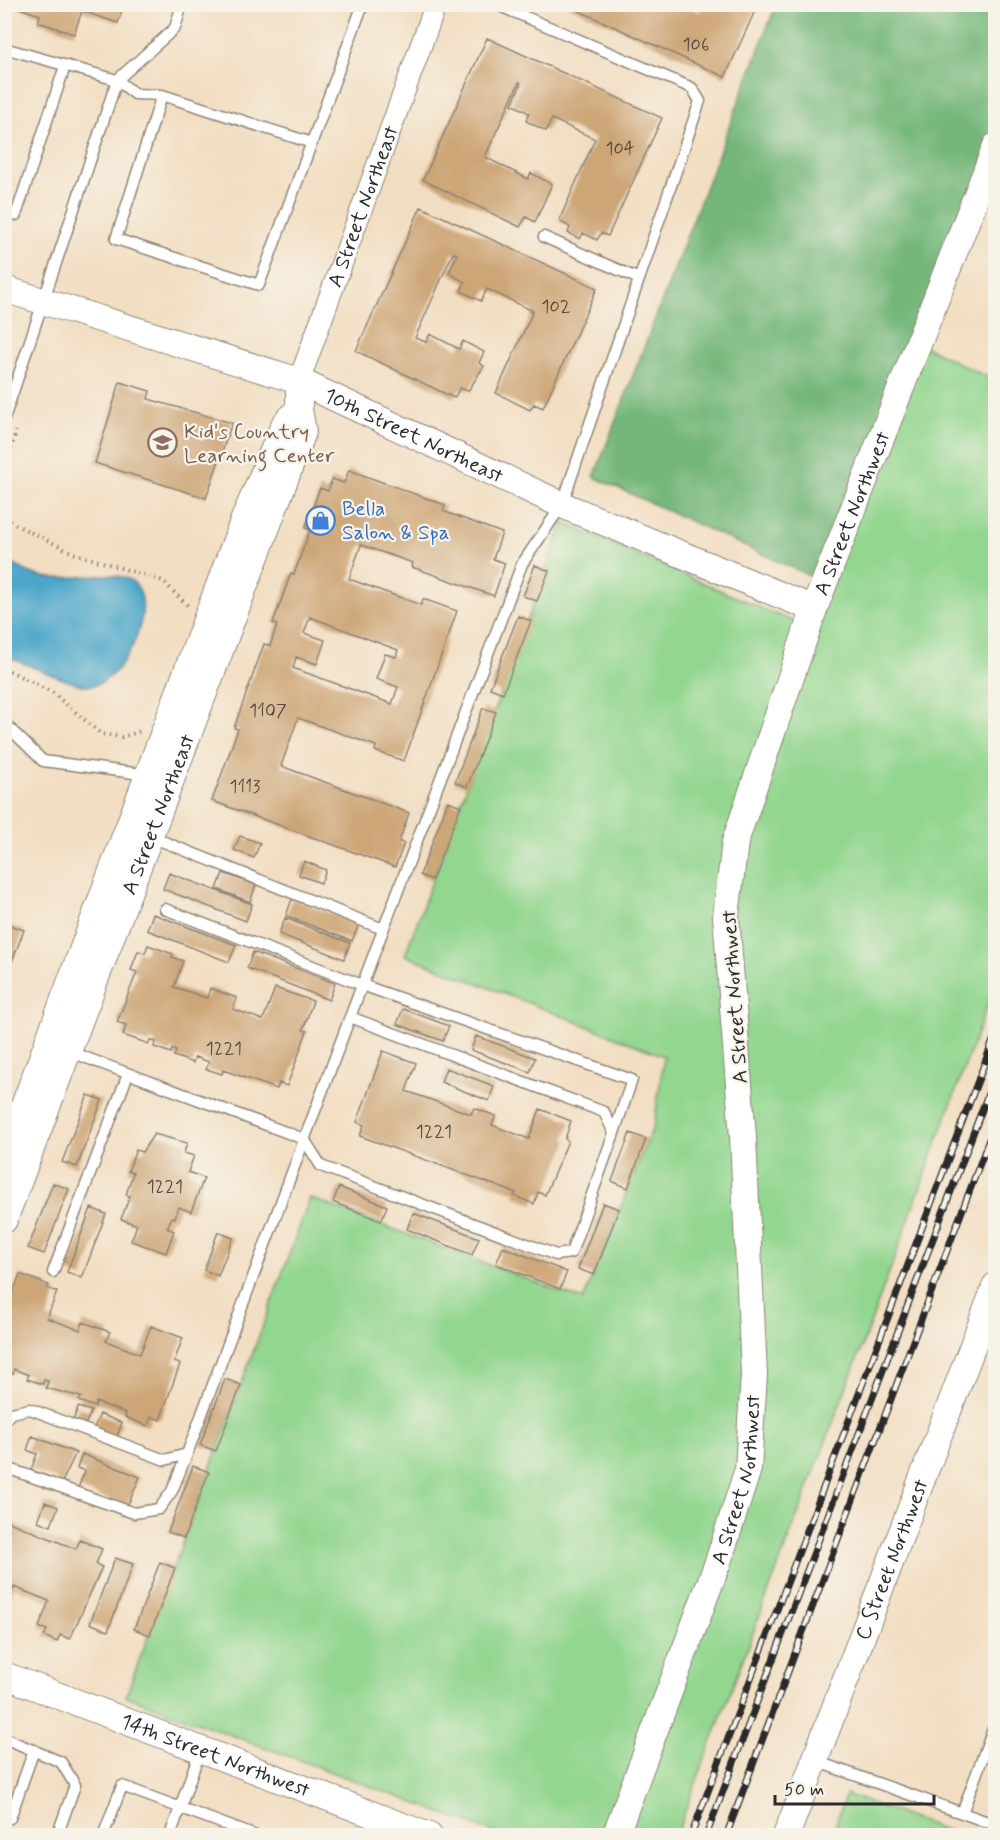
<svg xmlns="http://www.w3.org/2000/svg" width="1000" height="1840" font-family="Mynerve,sans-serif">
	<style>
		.green { fill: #92d68f; stroke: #5e805d; stroke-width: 1.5 }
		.forest { fill: #75b77a; stroke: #507152; stroke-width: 1.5 }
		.water { fill: #4ba6c9; stroke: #3b687a; stroke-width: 1.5 }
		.building { fill: #cda677; fill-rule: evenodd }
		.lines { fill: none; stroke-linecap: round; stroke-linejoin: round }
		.service-casing { stroke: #8e8476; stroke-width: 13 }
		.minor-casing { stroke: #8e8476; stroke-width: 23 }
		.tertiary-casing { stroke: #8e8476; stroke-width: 28 }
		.path { stroke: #8e8476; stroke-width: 4; stroke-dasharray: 1.5 4.5; stroke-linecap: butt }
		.service { stroke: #fff; stroke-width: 10 }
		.minor { stroke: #fff; stroke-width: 21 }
		.tertiary { stroke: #fff; stroke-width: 26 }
		.rail-casing { stroke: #2b2b2b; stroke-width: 7 }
		.rail { stroke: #f7f3e8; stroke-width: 4.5; stroke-dasharray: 14; stroke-linecap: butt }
		.labels { text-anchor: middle; stroke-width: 4.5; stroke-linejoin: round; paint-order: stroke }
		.number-label { font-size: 18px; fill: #544a3e }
		.street-label { font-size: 21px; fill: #2b2b2b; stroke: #f7f3e8 }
		.education-label { font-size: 21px; fill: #785e54; stroke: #f7f3e8; text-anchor: start }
		.shop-label { font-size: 21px; fill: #366cbe; stroke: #f7f3e8; text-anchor: start }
	</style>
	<rect width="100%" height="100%" fill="#f7f3e8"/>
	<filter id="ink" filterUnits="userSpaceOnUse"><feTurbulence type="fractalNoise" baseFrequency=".0167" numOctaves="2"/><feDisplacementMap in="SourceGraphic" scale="12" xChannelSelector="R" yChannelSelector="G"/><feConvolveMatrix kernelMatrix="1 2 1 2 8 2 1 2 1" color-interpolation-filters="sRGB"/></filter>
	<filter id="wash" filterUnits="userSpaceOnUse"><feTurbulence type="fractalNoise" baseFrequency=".008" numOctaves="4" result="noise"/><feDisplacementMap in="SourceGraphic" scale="24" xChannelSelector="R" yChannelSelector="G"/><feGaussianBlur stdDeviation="1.35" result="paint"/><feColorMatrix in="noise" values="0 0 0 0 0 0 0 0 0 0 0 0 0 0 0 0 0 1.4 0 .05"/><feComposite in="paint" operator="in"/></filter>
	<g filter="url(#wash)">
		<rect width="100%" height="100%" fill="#f2dec2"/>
		<path class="green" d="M 918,343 L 995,381 L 995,984 L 864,1341 L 676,1835 L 501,1835 L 126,1696 L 310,1198 L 583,1300 L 654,1125 L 664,1056 L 405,955 L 563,523 L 808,628 Z
			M 846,1794 L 959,1835 L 832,1835 Z"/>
		<path class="forest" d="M 776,5 L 995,5 L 995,146 L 825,583 L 594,477 Z"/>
		<path class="water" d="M 4,560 C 19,567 34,577 51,578 C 73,580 114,569 132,581 C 161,601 125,684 90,686 C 75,687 22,662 5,656 Z"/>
		<g id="blocks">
			<path class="building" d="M 7,4 L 124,4 L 118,23 L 82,11 L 74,34 L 38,22 L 40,15 Z
				M 564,4 L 684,4 L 700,12 L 703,4 L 758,4 L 725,77 Z
				M 487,38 L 662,118 L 608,236 L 601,233 L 597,240 L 583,233 L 580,239 L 568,233 L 570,227 L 559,221 L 595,139 L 552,119 L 546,131 L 526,121 L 529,113 L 512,104 L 521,83 L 519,82 L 485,157 L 528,179 L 531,173 L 552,184 L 535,222 L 526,217 L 520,227 L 423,180 Z
				M 421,207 L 597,288 L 543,408 L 534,404 L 530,410 L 496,393 L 533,311 L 487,289 L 481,301 L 461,291 L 465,282 L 449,273 L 457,254 L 453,253 L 415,338 L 426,342 L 430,334 L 459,349 L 463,341 L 484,352 L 479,363 L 484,366 L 468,391 L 460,388 L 454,398 L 356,351 Z
				M 120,382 L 150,391 L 148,399 L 232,423 L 206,498 L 95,463 Z
				M 349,470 L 445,505 L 443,511 L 502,533 L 493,559 L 505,563 L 494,596 L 412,567 L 413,563 L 361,545 L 349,579 L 421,605 L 423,599 L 457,611 L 404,761 L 375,751 L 376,746 L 298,718 L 281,766 L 409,813 L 399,842 L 404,843 L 395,867 L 212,801 L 238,729 L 234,728 L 264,644 L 270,646 L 277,625 L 273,623 L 291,573 L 294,574 L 310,530 L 305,528 L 320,488 L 328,491 L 332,479 L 344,483 ZM 310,617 L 398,650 L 396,657 L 385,654 L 376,679 L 398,687 L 392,704 L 293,668 L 296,657 L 317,664 L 325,640 L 304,633 Z
				M 535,565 L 549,571 L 537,601 L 523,596 Z
				M 518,616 L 531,621 L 503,693 L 490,688 Z
				M 483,708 L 496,712 L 467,787 L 455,782 Z
				M 448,801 L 461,806 L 432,880 L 420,875 Z
				M 240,836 L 260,843 L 254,858 L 234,850 Z
				M 304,861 L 326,870 L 321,883 L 299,875 Z
				M 169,873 L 252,904 L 246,921 L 163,889 Z
				M 223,873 L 256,885 L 250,902 L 217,889 Z
				M 292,899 L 359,924 L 352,941 L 286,916 Z
				M 153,914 L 236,945 L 229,962 L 147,930 Z
				M 285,918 L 350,943 L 344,959 L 279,934 Z
				M 4,923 L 24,930 L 5,980 L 4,980 Z
				M 148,945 L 173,954 L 172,957 L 183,961 L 174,987 L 207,998 L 210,988 L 237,998 L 233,1009 L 263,1020 L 275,988 L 313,1001 L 303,1030 L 307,1031 L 287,1086 L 279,1083 L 277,1089 L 223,1070 L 222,1074 L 206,1069 L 209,1062 L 195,1057 L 193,1063 L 174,1056 L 176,1051 L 172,1049 L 171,1053 L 154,1047 L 156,1042 L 150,1040 L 149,1044 L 123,1035 L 126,1025 L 117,1022 L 137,972 L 131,970 L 138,951 L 145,953 Z
				M 253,952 L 335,983 L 329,1000 L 247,968 Z
				M 403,1009 L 449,1026 L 443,1041 L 397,1024 Z
				M 476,1036 L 535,1058 L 530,1072 L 471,1050 Z
				M 383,1051 L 416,1063 L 406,1091 L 471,1114 L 474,1108 L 496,1116 L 492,1125 L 529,1139 L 540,1109 L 571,1121 L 565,1139 L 568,1141 L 545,1195 L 538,1192 L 534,1204 L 514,1196 L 516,1193 L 360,1136 L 364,1125 L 357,1122 Z
				M 446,1068 L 494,1086 L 489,1101 L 441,1082 Z
				M 88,1095 L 102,1100 L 77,1167 L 62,1162 Z
				M 630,1133 L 646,1139 L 628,1188 L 612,1181 Z
				M 154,1134 L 187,1143 L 184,1153 L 194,1156 L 188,1172 L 204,1178 L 191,1212 L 179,1207 L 175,1218 L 172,1217 L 167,1228 L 174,1231 L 166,1253 L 131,1241 L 137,1225 L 121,1219 L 130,1196 L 126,1195 L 133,1173 L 128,1171 L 136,1150 L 142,1152 Z
				M 53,1183 L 69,1189 L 44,1254 L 28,1248 Z
				M 339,1187 L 387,1206 L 381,1221 L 333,1202 Z
				M 603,1203 L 619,1209 L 594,1275 L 578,1269 Z
				M 91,1208 L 106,1214 L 82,1278 L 67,1272 Z
				M 413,1213 L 479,1238 L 472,1255 L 407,1229 Z
				M 218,1232 L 233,1238 L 218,1276 L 204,1270 Z
				M 503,1247 L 567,1272 L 560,1289 L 496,1264 Z
				M 20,1274 L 49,1285 L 47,1288 L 57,1292 L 47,1318 L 80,1330 L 83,1322 L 110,1332 L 106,1341 L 140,1354 L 151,1326 L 183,1338 L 174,1362 L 180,1364 L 160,1420 L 151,1416 L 148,1426 L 125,1417 L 126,1413 L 96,1402 L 95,1407 L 79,1401 L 81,1397 L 46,1388 L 48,1381 L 44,1380 L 43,1384 L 27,1379 L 29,1375 L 14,1369 L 13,1374 L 4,1371 L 4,1317 Z
				M 225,1379 L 241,1385 L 216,1451 L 200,1445 Z
				M 78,1407 L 91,1411 L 84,1428 L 72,1424 Z
				M 100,1414 L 122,1423 L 116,1439 L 93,1430 Z
				M 32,1436 L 76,1453 L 62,1482 L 31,1470 L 37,1454 L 27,1450 Z
				M 82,1454 L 140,1477 L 127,1507 L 78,1488 L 85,1471 L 77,1468 Z
				M 193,1466 L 209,1472 L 184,1538 L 168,1532 Z
				M 45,1502 L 58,1507 L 51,1526 L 38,1521 Z
				M 4,1520 L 76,1549 L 80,1540 L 102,1549 L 96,1564 L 102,1567 L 70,1639 L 60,1635 L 57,1642 L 44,1636 L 47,1630 L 39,1627 L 49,1601 L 14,1587 L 11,1596 L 4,1594 Z
				M 115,1558 L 133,1564 L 108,1631 L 90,1623 Z
				M 160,1562 L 175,1568 L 150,1635 L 134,1629 Z"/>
		</g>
	</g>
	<g filter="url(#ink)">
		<use href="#blocks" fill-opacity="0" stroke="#8e8476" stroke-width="1.5"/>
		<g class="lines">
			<defs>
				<path id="service" d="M 182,4 L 175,28 L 117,80 L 135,94 L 162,95 L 312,143
					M 4,48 L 117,80 L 4,419
					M 162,95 L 116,239 L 259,285 L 363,4
					M 4,212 L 16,215 L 65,66
					M 544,237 L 639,279
					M 4,723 L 43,761 L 149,775
					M 149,836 L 383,929
					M 165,909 L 362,985 L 632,1080 L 614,1133
					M 68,1051 L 304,1139 L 321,1166 L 556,1255 L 571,1253 L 614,1133 L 604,1112 L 350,1017 L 522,564 L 562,505 L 700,101 L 692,88 L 495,4
					M 53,1272 L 128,1074
					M 4,1421 L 11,1413 L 30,1409 L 165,1460 L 187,1454
					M 4,1467 L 134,1513 L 159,1509 L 172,1491 L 187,1454 L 350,1017
					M 4,1738 L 61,1762 L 75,1785 L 57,1836
					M 815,1761 L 962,1813 L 996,1721
					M 962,1813 L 996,1825
					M 10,1818 L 34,1750
					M 103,1836 L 122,1786 L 256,1836
					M 170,1836 L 201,1748"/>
				<g id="minor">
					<path id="s1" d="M 299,381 L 436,4"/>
				</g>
				<g id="tertiary">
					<path id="s2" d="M 4,289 L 299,381 L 562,505 L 814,609"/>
					<path d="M 4,1159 L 244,519 L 284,425 L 299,409"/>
					<path id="s3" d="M 4,1220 L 303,432 L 299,409 L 299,381"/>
					<path id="s4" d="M 4,1675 L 429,1836"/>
					<path id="s5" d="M 615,1836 L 718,1562 L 748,1469 L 754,1375 L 743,1137 L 726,916 L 735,842 L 814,609 L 996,146"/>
					<path id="s6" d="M 786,1836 L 996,1285"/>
				</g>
			</defs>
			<use href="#service" class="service-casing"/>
			<use href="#minor" class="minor-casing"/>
			<use href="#tertiary" class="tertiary-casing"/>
			<path class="path" d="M 4,472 L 16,431
				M 4,519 L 73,553 L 163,581 L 188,606
				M 4,668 L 53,693 L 101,734 L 122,737 L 141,731"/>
			<use href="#service" class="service"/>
			<use href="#minor" class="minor"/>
			<use href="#tertiary" class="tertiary"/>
			<defs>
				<path id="rail" d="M 691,1836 L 996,1033
					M 706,1836 L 996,1073
					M 726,1836 L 996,1121"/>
			</defs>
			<use href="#rail" class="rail-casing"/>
			<use href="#rail" class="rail"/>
		</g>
	</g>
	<defs>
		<symbol id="school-ring" viewBox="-11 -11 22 22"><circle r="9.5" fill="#f7f3e8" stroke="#8d6e63" stroke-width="1.5"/><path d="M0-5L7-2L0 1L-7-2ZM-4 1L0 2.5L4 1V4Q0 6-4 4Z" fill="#8d6e63"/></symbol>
		<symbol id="shop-ring" viewBox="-11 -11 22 22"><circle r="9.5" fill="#f7f3e8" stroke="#3f7fe0" stroke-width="1.5"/><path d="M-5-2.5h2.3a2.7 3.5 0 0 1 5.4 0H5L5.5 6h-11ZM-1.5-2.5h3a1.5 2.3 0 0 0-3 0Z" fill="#3f7fe0"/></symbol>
	</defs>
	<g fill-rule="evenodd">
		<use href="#school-ring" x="146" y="426" width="33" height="33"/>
		<use href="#shop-ring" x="304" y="504" width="33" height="33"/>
	</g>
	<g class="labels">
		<g class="number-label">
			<text x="696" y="50">106</text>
			<text x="620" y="154">104</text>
			<text x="556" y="312">102</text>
			<text x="268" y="716">1107</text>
			<text x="245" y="792">1113</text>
			<text x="224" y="1054">1221</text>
			<text x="434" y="1137">1221</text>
			<text x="165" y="1192">1221</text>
		</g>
		<g class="street-label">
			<text dy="7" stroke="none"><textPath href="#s1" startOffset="186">A Street Northeast</textPath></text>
			<text dy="7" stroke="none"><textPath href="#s2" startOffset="436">10th Street Northeast</textPath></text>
			<text dy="7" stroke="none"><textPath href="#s5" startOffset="1368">A Street Northwest</textPath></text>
			<text dy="7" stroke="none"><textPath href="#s3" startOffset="434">A Street Northeast</textPath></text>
			<text transform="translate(734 997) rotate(-94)" y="7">A Street Northwest</text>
			<text dy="7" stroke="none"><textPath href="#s5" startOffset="378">A Street Northwest</textPath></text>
			<text dy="7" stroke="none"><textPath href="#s6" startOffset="296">C Street Northwest</textPath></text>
			<text dy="7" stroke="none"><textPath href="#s4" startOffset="226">14th Street Northwest</textPath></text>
		</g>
		<g class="education-label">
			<text x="184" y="438">Kid's Country<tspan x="184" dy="24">Learning Center</tspan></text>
		</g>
		<g class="shop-label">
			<text x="342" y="515">Bella<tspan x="342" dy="24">Salon &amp; Spa</tspan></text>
		</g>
	</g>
	<rect width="1000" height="1840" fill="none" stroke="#f7f3e8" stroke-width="24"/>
	<path d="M775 1795v9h159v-9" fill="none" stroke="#2b2b2b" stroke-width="3"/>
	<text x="784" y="1795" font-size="18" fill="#2b2b2b" stroke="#f7f3e8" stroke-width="4.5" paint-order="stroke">50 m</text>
</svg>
